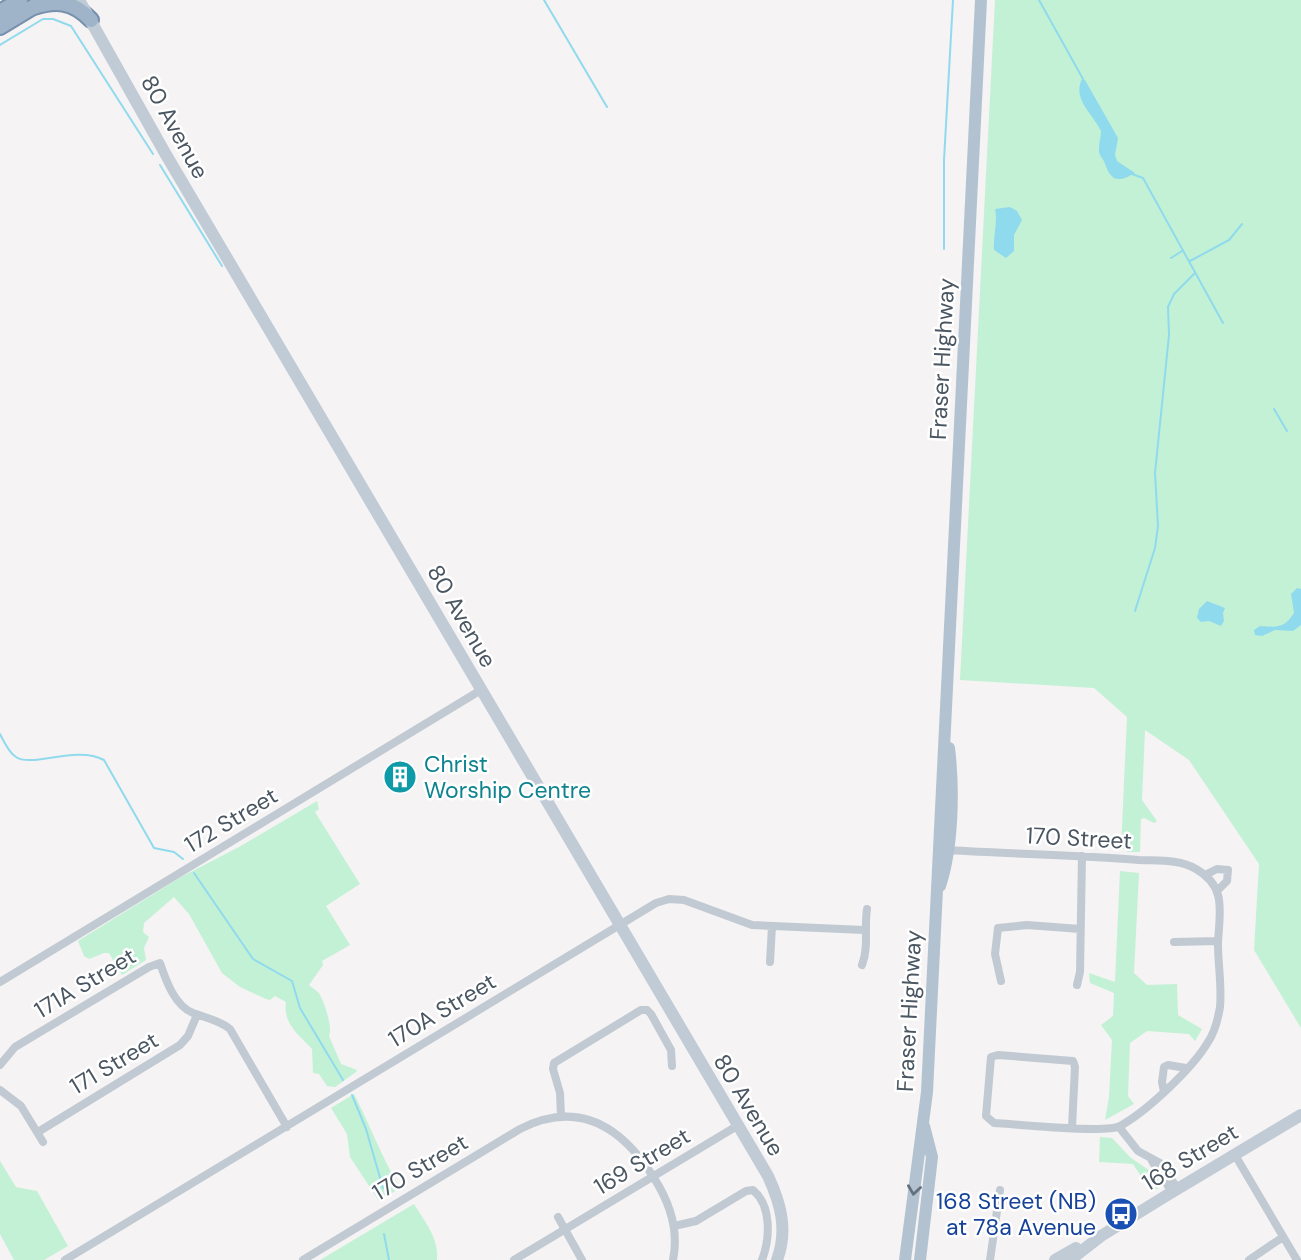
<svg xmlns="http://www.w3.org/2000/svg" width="1301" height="1260" font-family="'DM Sans',sans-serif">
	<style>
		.green { fill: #c3f1d5 }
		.water { fill: #90daee }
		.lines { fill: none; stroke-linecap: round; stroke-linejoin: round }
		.stream { stroke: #90daee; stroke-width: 2 }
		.trunk-casing { stroke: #7690ad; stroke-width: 18 }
		.minor { stroke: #c1cad2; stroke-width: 8 }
		.secondary { stroke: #c1cbd6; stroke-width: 12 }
		.primary { stroke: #b3c2d1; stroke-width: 12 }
		.trunk { stroke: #9fb4c9; stroke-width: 14 }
		.oneway { stroke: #64717d }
		.labels { text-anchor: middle; stroke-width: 5; stroke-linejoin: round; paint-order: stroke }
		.street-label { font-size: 23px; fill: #4a5661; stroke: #fff }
		.culture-label { font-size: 23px; fill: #0d838f; stroke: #fff; text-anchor: start }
		.transit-label { font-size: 23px; fill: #164399; stroke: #fff; text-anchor: end }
	</style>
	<rect width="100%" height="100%" fill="#f5f3f3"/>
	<path class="green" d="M 995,0 L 1301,0 L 1301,1028 L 1254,950 L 1259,864 L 1189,760 L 1145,730 L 1142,800 L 1157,821 L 1154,823 L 1144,818 L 1141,819 L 1140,852 L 1127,852 L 1127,849 L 1121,849 L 1127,717 L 1094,688 L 960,680 Z
		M 317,801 L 319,809 L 315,812 L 360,884 L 326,906 L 350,945 L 322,961 L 323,965 L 309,985 C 310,986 317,991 318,992 C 324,1000 333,1027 329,1036 L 341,1064 L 357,1070 L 356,1072 L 335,1087 L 327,1086 L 319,1074 L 313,1073 L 312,1049 C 298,1034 283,1024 286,1002 L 275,996 L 270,1000 L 266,999 L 240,987 L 222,973 L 189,914 L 174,897 L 144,923 L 143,932 L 149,937 L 144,948 L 146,960 L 122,975 L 109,953 L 104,953 L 89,959 L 84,956 L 78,941 L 181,877 L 239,847 Z
		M 1120,871 L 1139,873 L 1134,973 L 1147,985 L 1177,984 L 1178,1015 L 1202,1029 L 1195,1041 L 1189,1034 L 1147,1031 L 1130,1043 L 1128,1096 L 1134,1104 L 1105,1120 L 1109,1097 L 1112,1040 L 1101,1025 L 1113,1016 L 1114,993 L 1090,983 L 1089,973 L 1115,982 Z
		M 354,1094 C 370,1125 382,1158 400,1188 L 379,1201 L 350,1157 L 347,1134 L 331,1108 Z
		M 1100,1137 L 1112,1138 L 1131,1158 L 1153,1173 L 1160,1182 L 1159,1188 L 1151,1192 L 1133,1164 L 1099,1162 Z
		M 0,1161 L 16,1187 L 37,1191 L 68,1246 L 44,1260 L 14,1260 L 0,1234 Z
		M 414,1204 C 425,1222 439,1238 437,1260 L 320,1260 Z"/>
	<path class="water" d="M 1082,79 L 1085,80 L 1118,138 L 1115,155 L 1117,161 L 1135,173 C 1118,183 1111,181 1105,164 C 1103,157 1098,156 1099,148 C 1099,142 1101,137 1101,131 C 1093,114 1072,99 1082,79 Z
		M 1010,207 L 1017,211 L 1022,220 L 1014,235 L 1014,251 L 1006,258 L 994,250 C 993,236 998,221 995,209 Z
		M 1297,588 L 1301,589 L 1301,625 L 1293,631 L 1275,630 L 1262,636 L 1255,635 L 1254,630 L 1260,626 C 1277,627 1284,629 1294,613 L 1291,594 Z
		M 1207,601 L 1225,608 L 1223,613 L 1224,621 L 1221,626 L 1209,621 L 1201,622 L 1197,618 L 1199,609 Z"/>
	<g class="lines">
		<path class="stream" d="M 544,0 L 607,107
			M 1039,0 L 1083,79
			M 0,45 L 43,19 L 53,19 L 71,26 L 153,154
			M 160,165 L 222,266
			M 1132,174 L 1143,178 L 1223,323
			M 944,249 L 944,160 L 953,0
			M 1171,258 L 1182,251
			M 1190,261 L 1229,240 L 1242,224
			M 1274,409 L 1287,431
			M 1135,611 L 1155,548 L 1158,526 L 1155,473 L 1169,335 L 1168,307 L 1174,294 L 1195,273
			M 0,734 C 4,742 9,753 16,757 C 32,768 76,745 104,760 L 154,848 L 174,852 L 183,859
			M 194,873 L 253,959 L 292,981 L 300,1008 L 343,1080
			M 352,1095 L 366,1129 L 383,1188
			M 384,1234 L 389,1260"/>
		<defs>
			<path id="trunk" d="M 31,8 C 55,0 72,0 91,20
				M 0,12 L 20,0
				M 0,27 L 38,4"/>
		</defs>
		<use href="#trunk" class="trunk-casing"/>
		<path class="minor" d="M 948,850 C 1012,854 1075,855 1139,860 C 1158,861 1179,859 1196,869 C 1228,887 1219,914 1218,944 C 1218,965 1222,986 1220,1007 C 1218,1019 1215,1032 1208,1042 C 1193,1068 1146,1112 1120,1126 C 1105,1134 1016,1124 994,1123 L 986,1116 L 991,1057 L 998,1055 L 1073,1061 L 1075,1067 L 1072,1127
			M 1205,875 L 1217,869 L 1228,870 L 1227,881 L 1217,891
			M 1174,942 L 1218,941
			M 770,962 L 772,926
			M 862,965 C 869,947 864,928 867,909
			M 1001,981 L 995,954 L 998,928 L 1027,925 L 1080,929
			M 0,982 L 481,690
			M 1077,985 L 1080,972 L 1082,856
			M 0,1065 L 15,1047 L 149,967 L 160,963 C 166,981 175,1006 193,1013 C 206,1018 219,1020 230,1029 L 287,1127
			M 0,1090 L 21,1106 L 43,1142
			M 1164,1092 L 1162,1082 L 1164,1067 L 1168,1065 L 1186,1068
			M 561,1116 L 560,1093 L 553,1069 L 554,1063 L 641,1010 L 647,1010 L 651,1014 L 671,1050 L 672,1066
			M 1119,1127 L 1138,1151 L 1160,1163 L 1178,1189
			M 38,1132 L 180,1045 L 188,1036 L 197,1015
			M 1235,1155 L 1297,1260
			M 1152,1161 L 1172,1192
			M 558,1217 L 582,1260
			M 674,1226 L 696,1221 L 746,1191 L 753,1190 C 772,1206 770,1239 762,1260
			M 65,1260 L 656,903 L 669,899 L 684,900 L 752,925 L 864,930
			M 303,1260 L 520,1129 C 579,1099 622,1127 654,1178 C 670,1203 679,1231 673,1260
			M 514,1260 L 737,1126
			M 990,1260 L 1000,1190
			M 1249,1260 L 1283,1237"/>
		<path class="secondary" d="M 79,0 L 165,153 L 768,1176 C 781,1204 788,1230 777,1260
			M 1055,1260 L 1076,1248
			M 1070,1260 L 1101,1236 L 1164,1197 L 1301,1115"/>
		<path class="primary" d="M 940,886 C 953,847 954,789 949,748
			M 905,1260 L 927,1092 L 981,0
			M 920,1260 L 932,1157 L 924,1126"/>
		<use href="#trunk" class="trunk"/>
	</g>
	<defs><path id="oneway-chevron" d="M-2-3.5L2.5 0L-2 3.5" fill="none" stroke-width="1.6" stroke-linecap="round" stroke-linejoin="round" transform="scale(1.75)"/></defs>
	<use class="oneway" href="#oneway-chevron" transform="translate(914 1190) rotate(98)"/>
	<defs>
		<symbol id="building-disc" viewBox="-11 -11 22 22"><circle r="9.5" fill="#0f9aa8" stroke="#fff"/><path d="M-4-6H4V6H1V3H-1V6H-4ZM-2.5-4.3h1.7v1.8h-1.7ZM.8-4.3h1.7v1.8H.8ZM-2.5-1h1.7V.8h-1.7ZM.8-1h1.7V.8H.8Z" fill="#fff"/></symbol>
		<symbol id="bus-disc" viewBox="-11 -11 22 22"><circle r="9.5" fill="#1a4fb4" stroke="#fff"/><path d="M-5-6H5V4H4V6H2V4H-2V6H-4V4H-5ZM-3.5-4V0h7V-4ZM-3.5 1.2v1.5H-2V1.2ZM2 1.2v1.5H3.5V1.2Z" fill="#fff"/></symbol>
	</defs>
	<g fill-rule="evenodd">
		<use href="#building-disc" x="381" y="758" width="38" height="38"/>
		<use href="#bus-disc" x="1102" y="1195" width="38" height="38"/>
	</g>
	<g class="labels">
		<g class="street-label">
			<text transform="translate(175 127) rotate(61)" y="8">80 Avenue</text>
			<text transform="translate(942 359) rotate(-87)" y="8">Fraser Highway</text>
			<text transform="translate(462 616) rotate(60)" y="8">80 Avenue</text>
			<text transform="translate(231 820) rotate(-31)" y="8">172 Street</text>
			<text transform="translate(1079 838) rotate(3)" y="8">170 Street</text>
			<text transform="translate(85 983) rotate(-31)" y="8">171A Street</text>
			<text transform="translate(442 1010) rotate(-31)" y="8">170A Street</text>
			<text transform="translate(909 1011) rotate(-87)" y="8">Fraser Highway</text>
			<text transform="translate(114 1063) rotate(-31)" y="8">171 Street</text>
			<text transform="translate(749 1105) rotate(59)" y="8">80 Avenue</text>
			<text transform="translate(1190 1157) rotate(-31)" y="8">168 Street</text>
			<text transform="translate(642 1161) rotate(-31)" y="8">169 Street</text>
			<text transform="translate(420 1167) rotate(-31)" y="8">170 Street</text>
		</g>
		<g class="culture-label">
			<text x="424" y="772">Christ<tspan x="424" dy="26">Worship Centre</tspan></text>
		</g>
		<g class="transit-label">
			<text x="1096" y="1209">168 Street (NB)<tspan x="1096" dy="26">at 78a Avenue</tspan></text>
		</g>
	</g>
</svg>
